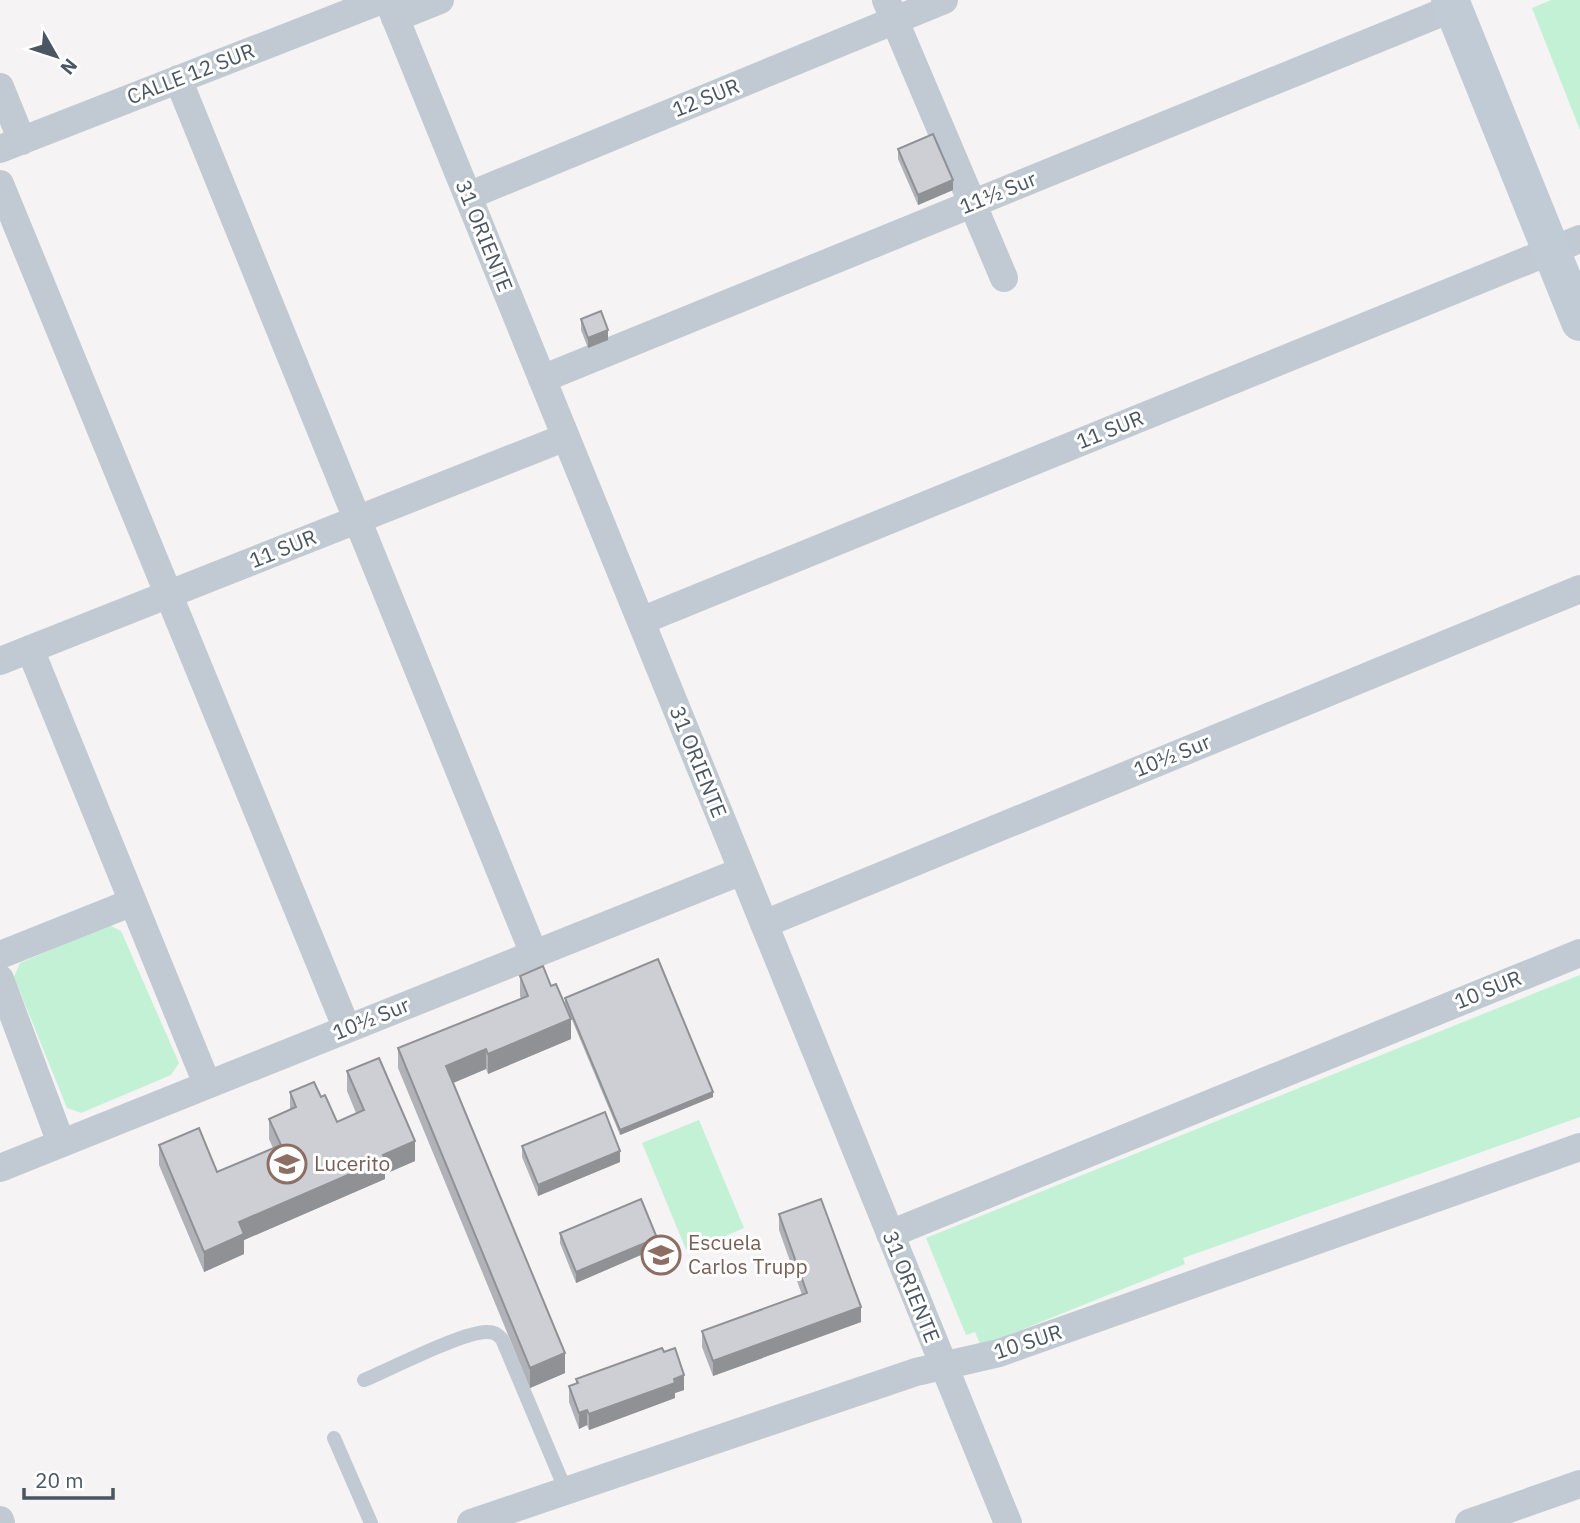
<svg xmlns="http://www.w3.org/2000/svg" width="1580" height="1523" font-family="'IBM Plex Sans',sans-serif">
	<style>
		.green { fill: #c3f1d5 }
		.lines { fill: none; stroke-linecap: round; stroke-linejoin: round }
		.lane { stroke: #c1cad2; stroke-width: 14 }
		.street { stroke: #c1cad2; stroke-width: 28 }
		.secondary { stroke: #c1cbd6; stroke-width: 38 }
		.wall { fill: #b0b2b7 }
		.shaded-wall { fill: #909195 }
		.building { fill: #cdcfd5; stroke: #909195; stroke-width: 2 }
		.labels { text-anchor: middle; stroke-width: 6; stroke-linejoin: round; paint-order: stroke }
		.street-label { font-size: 21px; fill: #4a5661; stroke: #fff }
		.education-label { font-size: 21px; fill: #785e54; stroke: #fff; text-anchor: start }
	</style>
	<rect width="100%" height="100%" fill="#f5f3f3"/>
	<path class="green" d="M 1551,0 L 1580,0 L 1580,130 L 1532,8 Z
		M 109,925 L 121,931 L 179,1063 L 171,1075 L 81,1113 L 67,1108 L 14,977 L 20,963 Z
		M 1580,975 L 1580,1117 L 1183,1258 L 1185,1264 L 981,1346 L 975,1332 L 966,1335 L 926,1238 Z
		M 699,1120 L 744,1228 L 687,1252 L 642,1143 Z"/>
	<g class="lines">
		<path class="lane" d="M 364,1380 C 389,1370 466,1330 488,1332 C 495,1332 498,1335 502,1339 L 566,1491
			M 334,1438 L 371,1523"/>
		<path class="street" d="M 388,0 L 1008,1523
			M 886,0 L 1004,278
			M 395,18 L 440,0
			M 178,79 L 534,954
			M 0,87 L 22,141
			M 0,149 L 382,0
			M 0,184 L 347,1029
			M 468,196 L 944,0
			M 542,379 L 1453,8
			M 641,621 L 1580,239
			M 30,649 L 207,1084
			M 0,661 L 566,437
			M 764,924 L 1580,589
			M 0,955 L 133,902
			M 0,979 L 61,1143
			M 0,1168 L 742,871
			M 890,1234 L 1580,953
			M 0,1520 L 1,1523
			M 471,1523 L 916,1372 L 999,1353 L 1580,1147
			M 1469,1523 L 1580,1484"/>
		<path class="secondary" d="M 1450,0 L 1580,322"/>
	</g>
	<path class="wall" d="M 898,149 L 953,190 L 918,205 L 898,159 Z
		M 581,319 L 608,340 L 588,348 L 581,330 Z
		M 520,976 L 571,1039 L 488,1074 L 486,1069 L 453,1083 L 565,1373 L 530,1388 L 398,1068 L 398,1048 L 521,999 L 520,996 Z
		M 565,998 L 713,1097 L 620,1135 L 565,1003 Z
		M 347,1071 L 415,1161 L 385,1174 L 385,1179 L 244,1240 L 244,1254 L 204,1272 L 159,1165 L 159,1145 L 217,1172 L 273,1148 L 269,1139 L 269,1119 L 290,1110 L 290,1092 L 321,1097 L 337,1122 L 356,1113 L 347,1091 Z
		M 522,1146 L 620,1162 L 538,1196 L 522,1157 Z
		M 779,1214 L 861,1322 L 713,1376 L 702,1347 L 702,1331 L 802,1295 L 779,1230 Z
		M 560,1233 L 657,1248 L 576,1283 L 560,1243 Z
		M 664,1352 L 684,1390 L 675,1393 L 675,1398 L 589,1430 L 587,1425 L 579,1429 L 569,1402 L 569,1386 L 576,1384 L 576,1379 Z"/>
	<path class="shaded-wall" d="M 953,180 L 953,190 L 918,205 L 918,195 Z
		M 608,330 L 608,340 L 588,348 L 588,338 Z
		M 571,1019 L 571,1039 L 488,1074 L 488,1054 Z
		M 486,1049 L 486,1069 L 446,1086 L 446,1066 Z
		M 713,1092 L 713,1097 L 620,1135 L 620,1130 Z
		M 415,1141 L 415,1161 L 385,1174 L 385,1179 L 244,1240 L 244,1254 L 204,1272 L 204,1252 L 239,1222 L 383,1155 Z
		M 620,1151 L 620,1162 L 538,1196 L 538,1185 Z
		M 657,1238 L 657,1248 L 576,1283 L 576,1272 Z
		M 861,1307 L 861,1322 L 713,1376 L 713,1361 Z
		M 565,1353 L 565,1373 L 530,1388 L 530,1368 Z
		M 684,1375 L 684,1390 L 675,1393 L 675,1398 L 589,1430 L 589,1414 Z
		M 587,1410 L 587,1425 L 579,1429 L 579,1413 Z"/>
	<path class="building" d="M 933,134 L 953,180 L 918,195 L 898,149 Z
		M 601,311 L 608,330 L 588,338 L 581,319 Z
		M 658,959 L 713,1092 L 620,1130 L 565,998 Z
		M 543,966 L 551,986 L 556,984 L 571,1019 L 488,1054 L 486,1049 L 446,1066 L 565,1353 L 530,1368 L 398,1048 L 528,996 L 520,976 Z
		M 379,1058 L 415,1141 L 383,1155 L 385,1159 L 239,1222 L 244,1234 L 204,1252 L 159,1145 L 199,1128 L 217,1172 L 281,1145 L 269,1119 L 296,1107 L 290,1092 L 314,1082 L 321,1097 L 325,1095 L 337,1122 L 364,1110 L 347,1071 Z
		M 605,1112 L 620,1151 L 538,1185 L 522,1146 Z
		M 641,1199 L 657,1238 L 576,1272 L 560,1233 Z
		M 821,1199 L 861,1307 L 713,1361 L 702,1331 L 807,1293 L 779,1214 Z
		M 662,1348 L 664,1352 L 675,1348 L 684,1375 L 674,1379 L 675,1383 L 589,1414 L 587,1410 L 579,1413 L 569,1386 L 578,1383 L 576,1379 Z"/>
	<defs>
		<symbol id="school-ring" viewBox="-11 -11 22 22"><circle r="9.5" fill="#fff" stroke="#8d6e63" stroke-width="1.5"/><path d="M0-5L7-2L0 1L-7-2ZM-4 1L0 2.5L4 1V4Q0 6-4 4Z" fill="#8d6e63"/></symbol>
	</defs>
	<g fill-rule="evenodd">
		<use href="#school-ring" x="265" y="1142" width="44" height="44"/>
		<use href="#school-ring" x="639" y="1233" width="44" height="44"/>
	</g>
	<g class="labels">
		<g class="street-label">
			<text transform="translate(191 74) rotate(-21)" y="7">CALLE 12 SUR</text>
			<text transform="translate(706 98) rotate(-22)" y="7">12 SUR</text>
			<text transform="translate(998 193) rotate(-22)" y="7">11½ Sur</text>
			<text transform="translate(484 236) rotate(68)" y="7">31 ORIENTE</text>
			<text transform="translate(1110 430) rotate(-22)" y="7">11 SUR</text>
			<text transform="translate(283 549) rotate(-22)" y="7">11 SUR</text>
			<text transform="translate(1172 756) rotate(-22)" y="7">10½ Sur</text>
			<text transform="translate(698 762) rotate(68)" y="7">31 ORIENTE</text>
			<text transform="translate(1488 990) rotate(-22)" y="7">10 SUR</text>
			<text transform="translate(371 1019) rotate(-22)" y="7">10½ Sur</text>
			<text transform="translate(911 1287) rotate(68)" y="7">31 ORIENTE</text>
			<text transform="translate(1028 1342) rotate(-18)" y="7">10 SUR</text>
		</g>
		<g class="education-label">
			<text x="314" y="1171">Lucerito</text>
			<text x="688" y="1250">Escuela<tspan x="688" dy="24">Carlos Trupp</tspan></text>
		</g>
	</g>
	<g transform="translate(56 56) rotate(129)" stroke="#ffffff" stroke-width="5" paint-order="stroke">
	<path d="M0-5L12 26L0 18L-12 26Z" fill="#4a5661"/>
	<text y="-10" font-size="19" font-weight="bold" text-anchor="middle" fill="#4a5661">N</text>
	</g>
	<path d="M24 1488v10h89v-10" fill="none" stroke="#4a5661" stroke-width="3.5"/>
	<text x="35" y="1488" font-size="21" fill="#4a5661" stroke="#ffffff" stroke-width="5" paint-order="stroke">20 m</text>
</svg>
